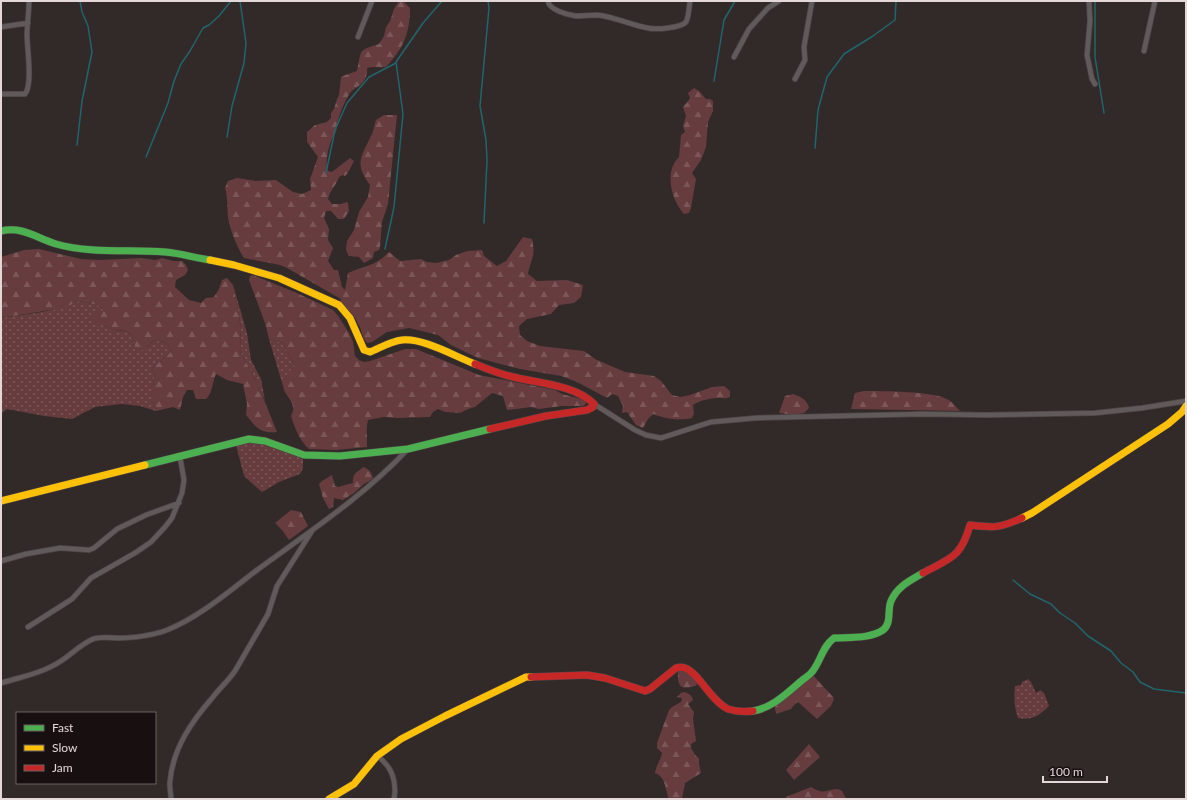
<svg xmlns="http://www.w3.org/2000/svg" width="1187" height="800" font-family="Lato,sans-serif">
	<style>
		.grass { fill: url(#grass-dots) }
		.forest { fill: url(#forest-firs) }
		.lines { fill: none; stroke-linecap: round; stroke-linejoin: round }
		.stream { stroke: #20666d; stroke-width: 1.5 }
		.street-casing { stroke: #4e4646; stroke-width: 6 }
		.fast-casing { stroke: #4e4646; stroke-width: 8 }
		.slow-casing { stroke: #4e4646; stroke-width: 8 }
		.jam-casing { stroke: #4e4646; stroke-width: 8 }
		.street { stroke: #615a5a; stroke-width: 4.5 }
		.fast { stroke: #4caf50; stroke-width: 7 }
		.slow { stroke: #ffc107; stroke-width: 7 }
		.jam { stroke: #c62828; stroke-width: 7 }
	</style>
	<defs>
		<pattern id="grass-dots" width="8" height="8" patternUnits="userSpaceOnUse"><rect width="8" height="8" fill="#663c3e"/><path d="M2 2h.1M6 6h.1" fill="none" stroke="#7c5759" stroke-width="1.8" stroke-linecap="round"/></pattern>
		<pattern id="forest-firs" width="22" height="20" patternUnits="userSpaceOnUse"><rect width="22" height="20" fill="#663c3e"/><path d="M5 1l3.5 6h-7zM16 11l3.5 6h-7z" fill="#7c5759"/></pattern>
	</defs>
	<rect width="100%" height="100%" fill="#322929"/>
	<path class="grass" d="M 233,285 L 247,333 L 251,360 L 261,379 L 265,401 L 258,385 L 240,351 L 241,328 Z
		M 79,301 L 97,305 L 104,310 L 101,312 L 104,326 L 110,327 L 114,331 C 129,329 133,334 135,348 L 147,347 L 154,340 C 163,341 170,343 171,352 L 152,368 L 155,375 L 153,383 L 153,401 L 156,411 L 140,406 L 122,404 L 95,407 L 72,419 L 44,416 L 7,409 L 1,414 L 1,318 C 27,314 54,312 79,301 Z
		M 269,339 L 282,343 L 295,365 L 285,378 L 283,386 Z
		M 259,441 L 303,459 L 303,468 L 300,474 L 279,482 L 262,492 L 244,476 L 236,445 Z
		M 1028,679 L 1031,682 L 1036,693 L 1040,690 L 1044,693 L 1049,706 C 1040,715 1032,721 1018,718 C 1014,707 1014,698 1015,686 L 1021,685 L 1022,682 Z"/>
	<path class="forest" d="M 399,1 L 403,1 L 410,8 C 410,34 403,49 386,67 C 379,68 373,66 367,68 C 368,76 364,83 357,87 C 355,89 352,90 350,93 C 343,104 337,120 336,132 C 330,138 324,164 328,171 L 332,172 L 350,158 L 354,161 C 351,166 349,173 345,176 L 343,175 L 339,177 C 336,186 330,190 328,199 L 332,204 L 341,204 L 347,202 L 348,203 L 349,211 L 344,219 L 338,219 L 331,211 L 326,211 L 324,218 L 329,229 L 328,240 L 333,248 L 328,261 L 334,270 L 338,270 L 342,287 L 345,290 L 348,273 C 366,265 374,267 389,252 L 400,261 L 421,259 L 427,262 L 436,263 L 449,260 L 456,255 L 467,251 L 482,250 L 484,256 L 497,266 L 506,261 L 523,237 L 532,239 C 536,257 531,258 528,274 L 537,281 L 567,280 L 583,285 L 581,297 L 574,303 L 559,305 L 551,314 L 527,319 L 519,326 L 520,335 L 527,341 L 540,346 L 584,351 L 595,359 L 625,372 L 654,376 L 661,381 L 672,395 L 680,397 L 690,395 L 712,387 L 724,386 L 730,391 L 730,397 C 726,399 724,398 719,398 C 710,398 701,400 693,405 L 694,413 L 692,418 C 678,421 666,419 653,414 L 648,419 L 643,428 L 636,425 L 627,412 L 622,413 L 623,406 L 618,396 L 612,394 L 607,398 L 577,382 L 561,376 L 520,369 L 478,358 L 451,345 L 438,335 L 409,328 L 387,332 L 372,342 L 367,343 C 362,339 362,331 359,325 C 354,315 348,309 340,302 L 341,299 L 287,268 L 280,265 L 244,258 C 238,249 229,228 228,217 C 227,207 228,197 225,188 L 228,181 L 237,178 L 256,181 L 276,180 L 293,192 L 302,194 L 311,190 L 310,179 L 318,157 L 307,142 L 307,132 L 315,125 L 327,122 L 331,118 L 331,113 L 334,109 L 337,99 L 339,95 L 341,77 C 347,74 352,73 357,71 C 362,49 357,51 379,44 L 384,36 L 386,27 L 390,21 L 394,9 Z
		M 694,88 L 699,91 L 706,99 L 710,99 L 713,101 L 713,111 L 708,122 L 706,147 L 701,160 L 692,173 L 696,179 L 691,208 L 689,213 L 684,214 C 671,200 664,171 679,157 L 681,135 L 685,132 L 683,126 L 686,116 L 683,107 C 685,104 688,102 690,98 L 688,93 Z
		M 384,115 L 397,115 L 388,204 L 382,222 L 380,247 L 379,250 L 374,252 L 373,258 L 364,263 L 359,257 L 349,256 L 346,250 L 347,241 L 354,230 L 359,212 L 368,197 L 370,185 C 354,164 361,157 371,136 C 374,131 374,125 376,120 Z
		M 39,249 L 81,259 L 100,260 L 141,258 L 155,260 L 162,258 L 173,261 L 182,261 L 186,265 L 188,270 L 185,275 L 176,280 L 175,287 L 189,300 L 201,303 L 206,298 L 214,297 L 219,289 L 222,280 L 227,278 L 233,285 L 241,328 L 240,351 L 258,385 L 277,432 C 260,434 256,427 246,415 L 247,404 L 243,384 L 227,380 L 216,374 C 212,382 213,393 206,399 L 196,399 L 193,390 L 187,390 L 183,397 L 180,410 L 173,407 L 156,411 L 153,401 L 153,383 L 155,375 L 152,368 L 171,352 C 170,343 163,341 154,340 L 147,347 L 141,351 L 135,348 C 133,334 129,328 114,331 L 110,327 C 101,326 96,323 92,316 L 94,313 L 101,312 L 104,310 L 97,305 L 79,301 L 68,306 L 57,309 L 1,318 L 1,257 L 24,250 Z
		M 253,275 L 297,293 L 333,310 L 338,316 L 349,333 L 353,342 L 355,356 L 359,360 L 364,362 L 370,361 L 405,349 L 416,349 L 479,375 L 555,390 L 562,394 L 585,400 L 586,404 L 583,406 L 562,406 L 539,409 L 531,407 L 507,410 L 503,396 L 492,393 L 475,407 L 468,409 L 460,413 L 445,412 L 438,409 L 433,412 L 430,417 L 398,418 L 384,417 L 368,420 C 366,428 367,438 367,447 L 336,450 L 309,449 C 299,440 295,428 291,416 C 292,413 294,410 293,407 C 292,397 278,391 285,378 C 288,373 292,369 295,365 L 282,343 L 269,339 L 265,323 L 249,280 L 250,276 Z
		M 864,391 C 882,391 935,391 949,400 C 953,403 957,408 960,411 L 851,409 L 855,393 Z
		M 793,394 C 802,397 807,400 809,408 L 804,413 L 793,415 L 779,413 L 785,396 Z
		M 363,467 C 369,469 372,472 373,479 L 364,484 L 354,493 L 343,500 L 334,498 L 333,507 L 329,509 L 323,498 L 319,484 L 322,481 L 332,475 L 335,486 L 338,487 L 353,483 C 353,472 356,474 363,467 Z
		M 291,510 L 301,512 L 308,526 L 289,540 L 282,530 L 275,523 Z
		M 678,670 L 686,670 L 696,680 L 697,685 C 681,691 677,687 678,670 Z
		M 812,674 L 833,697 L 834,699 L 831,706 L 817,719 L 798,702 L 795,704 L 791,709 L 776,714 L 774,703 Z
		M 684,692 C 688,693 692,695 693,700 L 688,704 L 694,712 L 693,719 L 696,741 L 691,744 L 691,748 L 696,756 L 699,758 L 699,764 L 701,773 L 685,783 L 682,799 L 669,799 C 665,789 666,777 655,773 C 656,765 661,760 662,753 L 657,748 L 657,743 L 669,710 L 672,707 L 681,702 L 682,698 L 677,697 L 681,693 Z
		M 809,744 L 820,757 L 794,780 L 786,770 Z
		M 811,787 C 825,795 824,790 838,789 L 842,791 L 846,799 L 786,799 L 786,797 Z"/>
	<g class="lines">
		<path class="stream" d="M 1095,1 L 1095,57 L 1104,113
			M 714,81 L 724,20 L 735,1
			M 227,137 L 232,106 L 244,63 L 246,43 L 240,1
			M 77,145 L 82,101 L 92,52 L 88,26 L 82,12 L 80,1
			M 815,148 L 818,110 L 827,77 L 844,54 L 873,36 L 895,20 L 896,1
			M 146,157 L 168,103 L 174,81 L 181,64 L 190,51 L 203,28 L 209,25 L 219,16 L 231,1
			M 326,173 L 335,130 L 347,103 L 369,77 L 396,63
			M 484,223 L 487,161 L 486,140 L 480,106 L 489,8 L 488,1
			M 385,249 L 394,207 L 403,114 L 396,62 L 423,23 L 442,1
			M 1013,580 L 1030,594 L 1051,604 L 1060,613 L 1075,623 L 1088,636 L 1111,651 L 1121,663 L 1133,672 L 1140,682 L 1154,689 L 1186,693"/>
		<defs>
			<path id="street" d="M 548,1 C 549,10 568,15 576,16 C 583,16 590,15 597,15 C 615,17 631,25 648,28 C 655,30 681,28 686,22 C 689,16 689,7 690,1
				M 1089,1 L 1090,21 L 1087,55 L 1092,79 L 1095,84
				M 1,27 L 28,23
				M 358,37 L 372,1
				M 1144,51 L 1155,1
				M 734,57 L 749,29 L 768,8 L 779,1
				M 795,79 L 805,60 L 804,47 L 812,1
				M 1,94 L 25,94 C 33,85 27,48 27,35 C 27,24 29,13 29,1
				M 594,404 L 635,430 L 646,435 L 661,438 L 711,422 L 756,418 L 923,414 L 986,415 L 1095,413 L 1142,408 L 1186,401
				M 1,561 L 26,554 L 60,548 L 89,550 L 94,548 L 117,529 L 146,515 L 179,503
				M 28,627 L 72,599 L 91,578 L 135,553 L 151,542 L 165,527 L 172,518 L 182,493 L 184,480 L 180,457
				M 1,683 C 21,677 43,673 61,661 C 72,654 81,644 93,639 C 101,636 111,638 120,638 C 133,638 155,635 167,630 C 198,618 231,590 257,570 C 309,532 364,496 408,449
				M 377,756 C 392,766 397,782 394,799
				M 171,799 C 171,793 169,787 170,781 C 173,748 192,721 213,697 C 220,688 228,681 235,671 L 268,614 L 277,586 L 312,531"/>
			<path id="fast" d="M 1,231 C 23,226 36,238 56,244 C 91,254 129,249 165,252 C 180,253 195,258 210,260
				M 145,465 L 249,439 L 265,441 L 304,455 L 340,456 L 408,449 L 490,429
				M 753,711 C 772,708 786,694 800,682 C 804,678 809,676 812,672 C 821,661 822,647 834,638 C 849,637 870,639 883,630 C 892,623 887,610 891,601 C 897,587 909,581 923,573"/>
			<path id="slow" d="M 210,260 L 234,265 L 279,278 L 339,305 L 350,318 L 364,350 L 370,352 C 380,348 391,341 402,340 C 424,338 454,356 475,364
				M 1,501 L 145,465
				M 1022,518 L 1032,513 L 1168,424 L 1182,412 L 1186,406
				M 329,799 L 354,784 L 377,756 L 401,739 L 445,716 L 526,677 L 531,677"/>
			<path id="jam" d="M 475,364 C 487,369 500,374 513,377 C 537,383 576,385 594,404 L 593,407 L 587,410 L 546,416 L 490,429
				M 923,573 C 950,558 961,558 970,525 C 994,528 1000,528 1022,518
				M 531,677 L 587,675 L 605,678 L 645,691 L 650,689 L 676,668 C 679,667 682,667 685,668 C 698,672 711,701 728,709 C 737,712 744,712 753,711"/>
		</defs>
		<use href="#street" class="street-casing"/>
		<use href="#fast" class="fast-casing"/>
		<use href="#slow" class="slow-casing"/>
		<use href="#jam" class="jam-casing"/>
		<use href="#street" class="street"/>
		<use href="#fast" class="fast"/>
		<use href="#slow" class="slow"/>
		<use href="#jam" class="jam"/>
	</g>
	<rect width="1187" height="800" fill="none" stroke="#e3d7d7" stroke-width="4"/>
	<rect x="16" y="712" width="140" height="72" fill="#181010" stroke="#696060"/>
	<rect x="24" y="725" width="20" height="6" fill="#4caf50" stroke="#696060"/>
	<text x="52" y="732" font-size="12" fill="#e3d7d7">Fast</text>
	<rect x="24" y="745" width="20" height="6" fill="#ffc107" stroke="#696060"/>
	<text x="52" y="752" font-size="12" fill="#e3d7d7">Slow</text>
	<rect x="24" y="765" width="20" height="6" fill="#c62828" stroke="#696060"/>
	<text x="52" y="772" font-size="12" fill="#e3d7d7">Jam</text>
	<path d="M1043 776v6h64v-6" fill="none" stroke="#e3d7d7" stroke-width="2"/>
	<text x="1049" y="776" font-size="12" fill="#e3d7d7" stroke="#181010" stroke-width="3" paint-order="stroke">100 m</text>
</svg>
